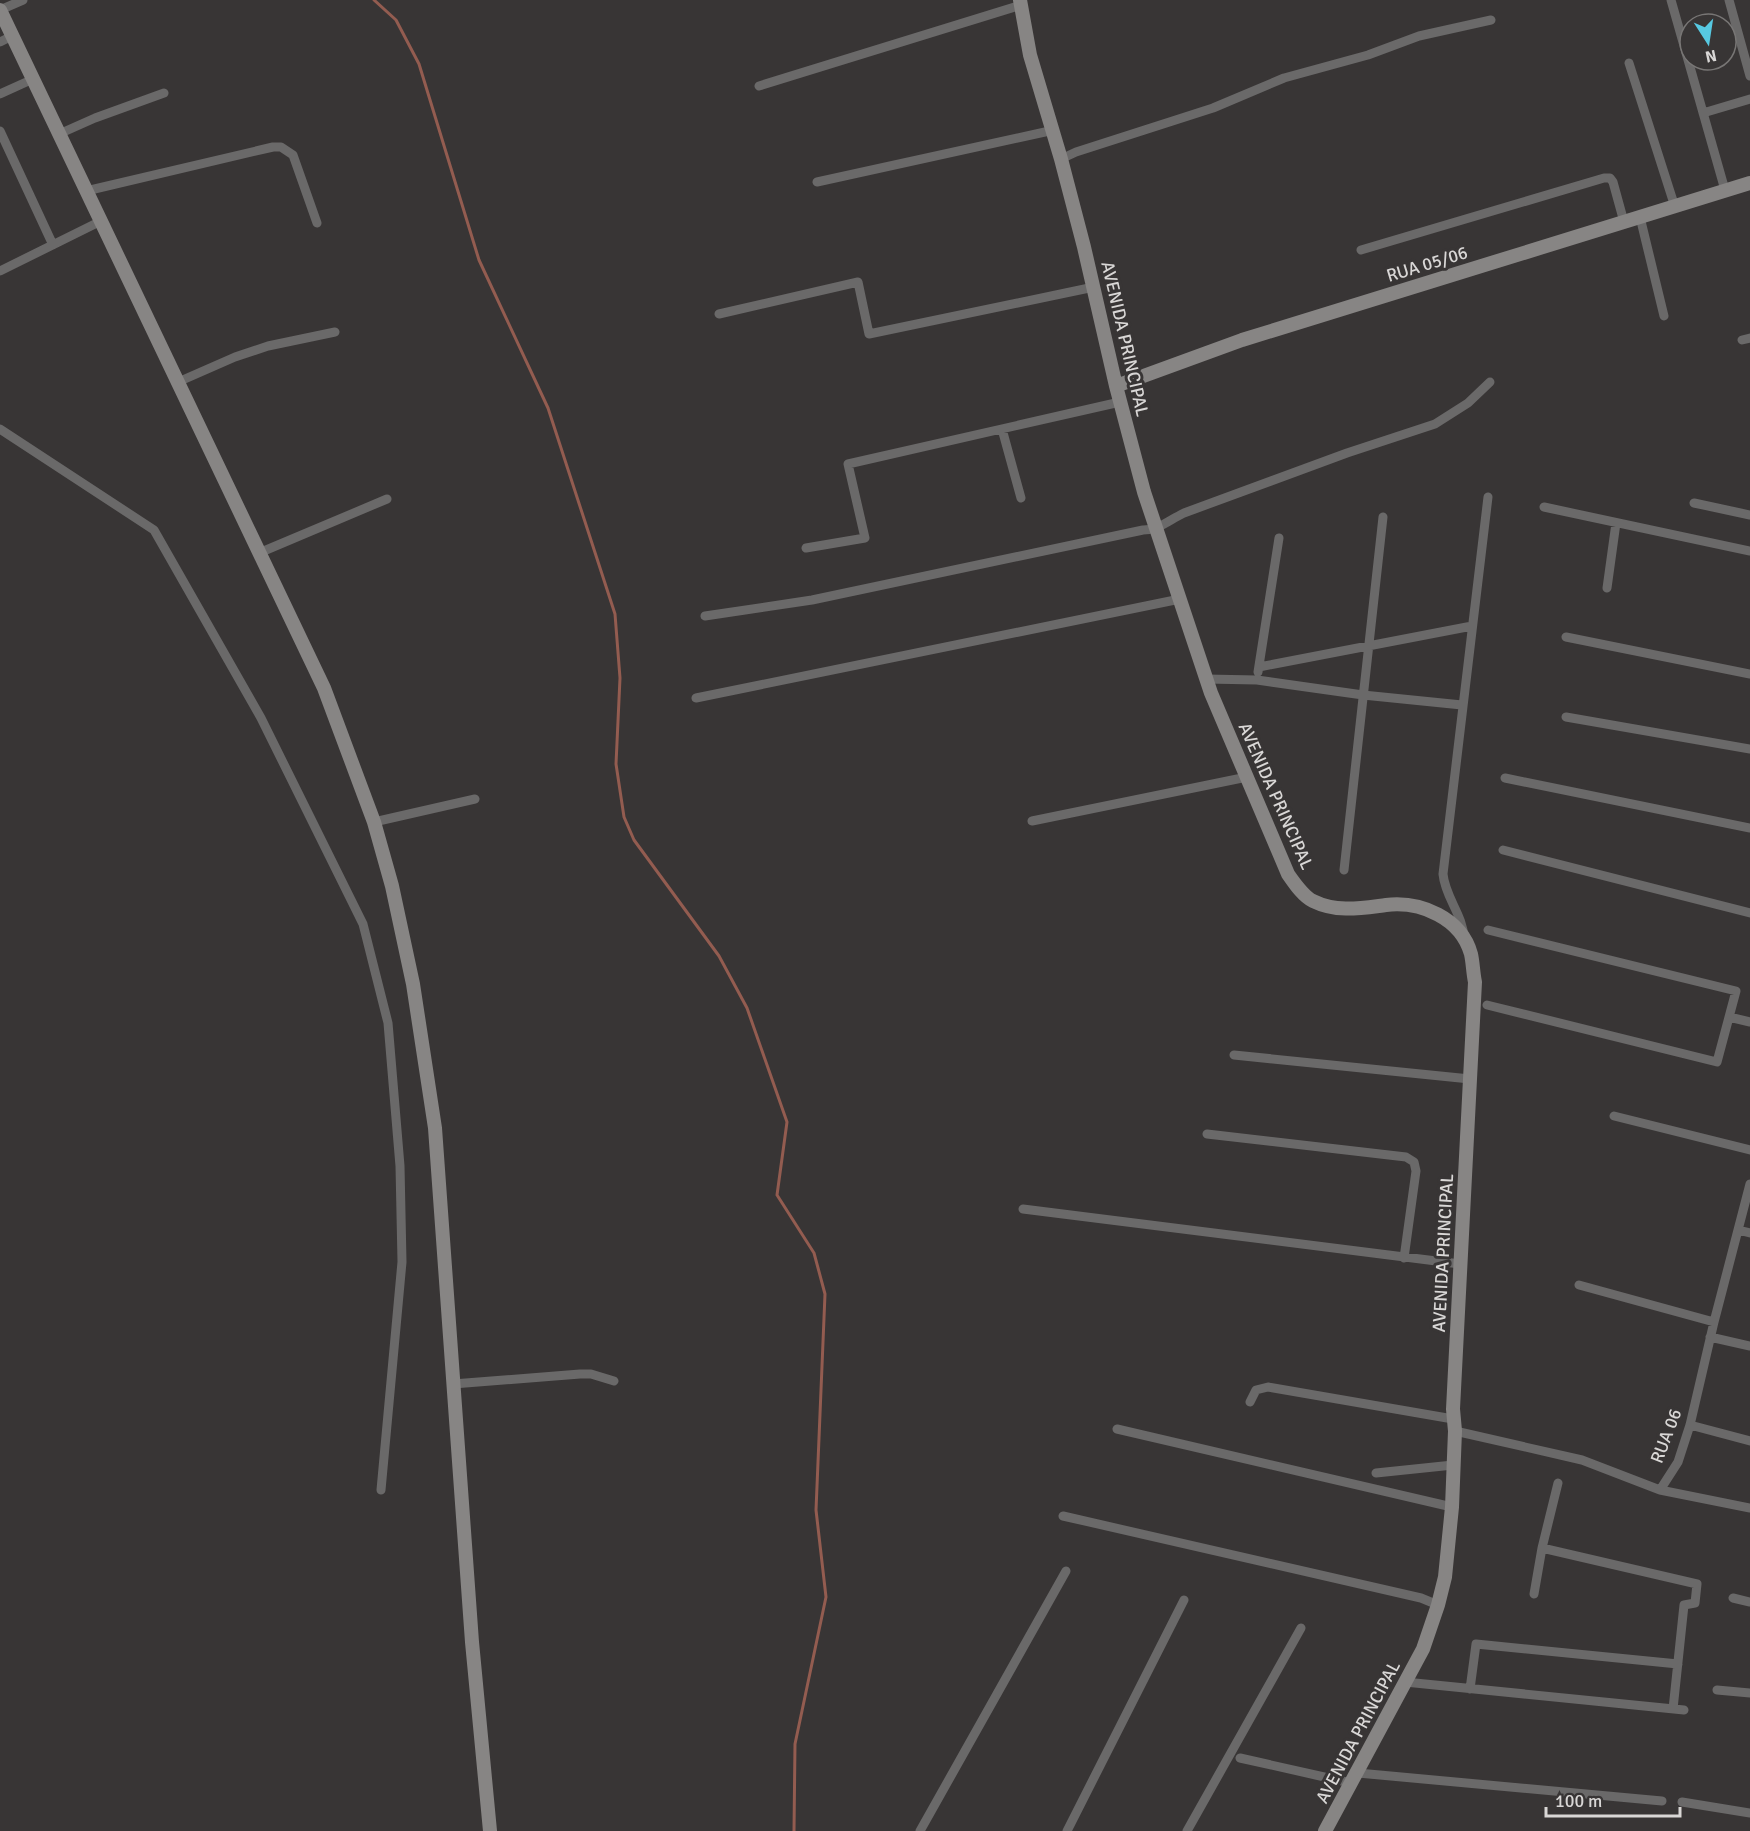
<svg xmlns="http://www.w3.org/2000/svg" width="1750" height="1831" font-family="Signika,sans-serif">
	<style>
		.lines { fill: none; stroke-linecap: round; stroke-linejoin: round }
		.stream { stroke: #935c50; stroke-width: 3 }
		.street { stroke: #6a6969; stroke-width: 9 }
		.secondary { stroke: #878584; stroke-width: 14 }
		.labels { text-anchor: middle; stroke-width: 6; stroke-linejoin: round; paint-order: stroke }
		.street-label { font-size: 18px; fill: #d9d7d6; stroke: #383535 }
	</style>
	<rect width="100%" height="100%" fill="#383535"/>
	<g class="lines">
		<path class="stream" d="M 374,0 L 396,20 L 419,64 L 479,260 L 548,408 L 615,614 L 620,678 L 616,764 L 624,817 L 634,840 L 719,956 L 747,1008 L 787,1122 L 777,1195 L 814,1253 L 825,1294 L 816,1510 L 826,1597 L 795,1744 L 794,1831"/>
		<path class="street" d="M 1671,0 L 1725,190
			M 1729,0 L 1750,76
			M 0,10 L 23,0
			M 0,42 L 12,36
			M 1629,63 L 1675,207
			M 759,86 L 1021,5
			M 0,94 L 33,79
			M 1703,113 L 1750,99
			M 0,131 L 53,245
			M 59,134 L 95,118 L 164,93
			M 1061,159 L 1076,152 L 1213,108 L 1284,78 L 1368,55 L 1419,36 L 1491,20
			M 817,182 L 1054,130
			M 86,191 L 273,147 L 281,147 L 293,155 L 317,223
			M 1640,217 L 1664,316
			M 1361,250 L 1604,178 L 1610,178 L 1613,182 L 1624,222
			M 0,271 L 101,221
			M 719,314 L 858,282 L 869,334 L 1094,287
			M 1742,340 L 1750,338
			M 178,382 L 235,357 L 268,346 L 335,332
			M 0,429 L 154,530 L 261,718 L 363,924 L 388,1023 L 400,1166 L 402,1262 L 381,1490
			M 1002,429 L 1021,498
			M 1694,503 L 1750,515
			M 1544,507 L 1750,551
			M 806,548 L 865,538 L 848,464 L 1120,402
			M 259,553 L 387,499
			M 1607,588 L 1616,523
			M 705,616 L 812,600 L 1143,530 C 1159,530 1169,520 1184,513 L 1347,453 L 1435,424 L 1468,403 L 1490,382
			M 1566,637 L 1750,674
			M 1259,667 L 1472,626
			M 1258,672 L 1279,538
			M 1206,679 L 1257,680 L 1363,695 L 1462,705
			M 696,698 L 1180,599
			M 1566,717 L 1750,749
			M 1505,778 L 1750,828
			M 1032,821 L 1247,777
			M 374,822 L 475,799
			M 1503,850 L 1750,913
			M 1344,870 L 1383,517
			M 1464,938 C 1463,915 1445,897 1443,874 L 1488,497
			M 1487,1005 L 1717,1062 L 1736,991 L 1488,930
			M 1729,1017 L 1750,1022
			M 1234,1055 L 1470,1079
			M 1614,1116 L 1750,1150
			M 1207,1134 L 1406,1157 L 1414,1162 L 1416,1171 L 1404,1258
			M 1023,1209 L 1460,1264
			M 1738,1230 L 1750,1233
			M 1579,1285 L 1714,1322
			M 1710,1337 L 1750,1346
			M 453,1384 L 580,1374 L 591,1374 L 614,1381
			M 1250,1402 L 1256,1390 L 1268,1387 L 1453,1419
			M 1690,1425 L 1750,1441
			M 1117,1429 L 1452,1507
			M 1455,1431 L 1582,1460 L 1660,1490 L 1678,1462 L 1690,1425 L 1714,1322 L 1750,1184
			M 1376,1473 L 1453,1465
			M 1660,1490 L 1750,1508
			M 1063,1516 L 1421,1598 L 1438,1605
			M 1542,1548 L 1697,1584 L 1695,1603 L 1684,1605 L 1673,1709
			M 1534,1594 L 1542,1548 L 1558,1483
			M 1733,1598 L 1750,1602
			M 1405,1682 L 1684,1710
			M 1470,1689 L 1476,1644 L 1678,1664
			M 1717,1690 L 1750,1693
			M 1240,1758 L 1351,1783
			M 1358,1773 L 1662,1801
			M 1682,1802 L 1750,1813
			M 920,1831 L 1066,1571
			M 1067,1831 L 1184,1600
			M 1187,1831 L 1301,1628"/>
		<path class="secondary" d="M 1020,0 L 1030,55 L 1061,159 L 1084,247 L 1116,386 L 1144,492 L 1211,693 L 1288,874 C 1295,884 1303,896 1313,901 C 1337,913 1362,908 1386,905 C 1421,901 1461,918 1471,954 C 1473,963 1473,973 1475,982 L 1453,1409 L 1455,1431 L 1452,1507 L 1445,1577 L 1438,1605 L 1423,1649 L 1325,1831
			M 0,10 L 324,688 L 374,822 L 392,886 L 413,984 L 435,1128 L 472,1642 L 490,1831
			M 1116,386 L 1242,340 L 1750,183"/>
	</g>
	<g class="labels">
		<g class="street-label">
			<text transform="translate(1427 264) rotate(-17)" y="6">RUA 05/06</text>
			<text transform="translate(1125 339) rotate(77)" y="6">AVENIDA PRINCIPAL</text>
			<text transform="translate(1276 796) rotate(66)" y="6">AVENIDA PRINCIPAL</text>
			<text transform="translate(1443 1253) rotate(-87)" y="6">AVENIDA PRINCIPAL</text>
			<text transform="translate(1666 1436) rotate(-69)" y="6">RUA 06</text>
			<text transform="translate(1358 1732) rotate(-62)" y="6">AVENIDA PRINCIPAL</text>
		</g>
	</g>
	<g transform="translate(1708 42) rotate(168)"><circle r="28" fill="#383535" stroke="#787675" stroke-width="1.5"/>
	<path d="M0-4.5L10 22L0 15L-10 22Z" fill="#57c9e2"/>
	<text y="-9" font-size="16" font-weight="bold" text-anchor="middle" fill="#d9d7d6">N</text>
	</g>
	<path d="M1546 1807v9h134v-9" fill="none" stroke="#d9d7d6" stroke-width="3"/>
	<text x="1555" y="1807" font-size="18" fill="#d9d7d6" stroke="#383535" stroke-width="4.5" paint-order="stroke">100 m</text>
</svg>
